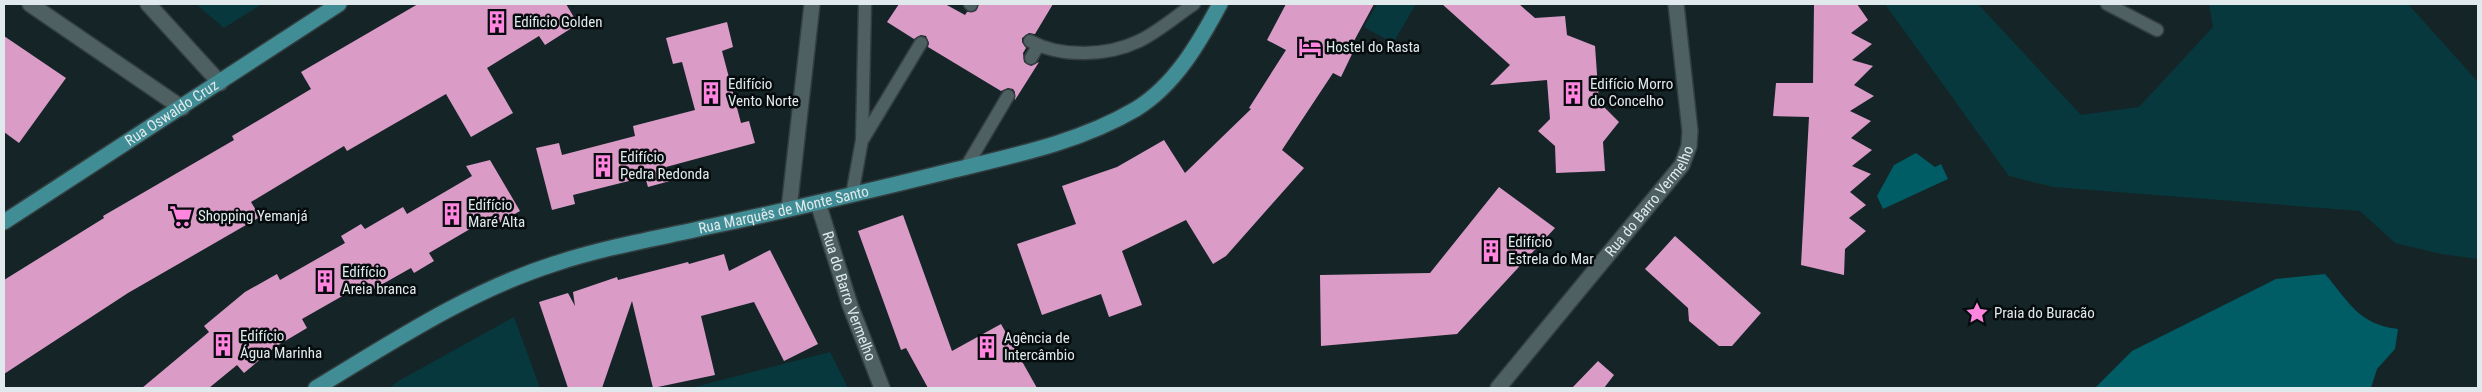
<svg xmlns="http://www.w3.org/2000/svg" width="2482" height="392" font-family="'Roboto Condensed',sans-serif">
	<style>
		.green { fill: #07383d }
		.water { fill: #005c65 }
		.building { fill: #da9bc7 }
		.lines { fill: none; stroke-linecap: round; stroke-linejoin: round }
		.service-casing { stroke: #333e40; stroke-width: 15 }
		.minor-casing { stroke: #333e40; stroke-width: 18 }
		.primary-casing { stroke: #333e40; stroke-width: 18 }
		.service { stroke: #4e6062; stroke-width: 12 }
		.minor { stroke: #4e6062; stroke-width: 15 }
		.primary { stroke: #408d95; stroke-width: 15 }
		.labels { text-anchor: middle; stroke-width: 5; stroke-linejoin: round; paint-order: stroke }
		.poi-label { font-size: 15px; fill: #e0eaec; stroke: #060c0d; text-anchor: start }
		.street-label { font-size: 15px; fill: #e0eaec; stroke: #060c0d }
	</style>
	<rect width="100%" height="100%" fill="#152527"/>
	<path class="green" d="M 196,4 L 262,4 L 224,28 Z
		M 1377,4 L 1416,4 L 1393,43 L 1364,27 Z
		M 1885,4 L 1978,4 L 2081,115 L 2139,107 L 2213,27 L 2209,4 L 2408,4 L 2478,82 L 2478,259 L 2441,254 L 2395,243 L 2360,211 L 2053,187 L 2009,176 Z
		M 514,317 L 540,388 L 389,388 L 400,380 Z
		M 830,352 L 848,388 L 691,388 Z"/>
	<path class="water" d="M 1916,153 L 1935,167 L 1941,164 L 1948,179 L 1883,209 L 1877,196 L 1894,165 Z
		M 2325,274 C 2350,303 2358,324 2398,329 L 2395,349 L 2377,369 L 2371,388 L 2095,388 L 2132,351 L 2276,279 Z"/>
	<path class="building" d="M 418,4 L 566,4 L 578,24 L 545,45 L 539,36 L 487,68 L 513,113 L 471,137 L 446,94 L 347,151 L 344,146 L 251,202 L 260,217 L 128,293 L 4,374 L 4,280 L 104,218 L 103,216 L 234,140 L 232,136 L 311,89 L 301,72 Z
		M 899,4 L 945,4 L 965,15 L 967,12 L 976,11 L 979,4 L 1053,4 L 1035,34 L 1029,33 L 1022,38 L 1022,42 L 1026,48 L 1023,53 L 1024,62 L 1031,66 L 1039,62 L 1015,100 L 1015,92 L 1013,89 L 1008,88 L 1001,91 L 928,47 L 929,43 L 926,36 L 921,35 L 914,39 L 887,22 Z
		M 1286,4 L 1374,4 L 1348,52 L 1352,54 L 1341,77 L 1333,73 L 1282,150 L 1304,168 L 1226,256 L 1213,264 L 1186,220 L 1122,251 L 1142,305 L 1109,317 L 1101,294 L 1042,315 L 1017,244 L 1076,224 L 1062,186 L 1117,167 L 1164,140 L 1185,173 L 1251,109 L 1249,108 L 1286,50 L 1267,40 Z
		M 1442,4 L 1519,4 L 1535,18 L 1565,16 L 1567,35 L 1595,46 L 1599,102 L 1619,122 L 1603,142 L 1605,171 L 1556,173 L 1555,146 L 1538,131 L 1550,119 L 1547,80 L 1490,85 L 1510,65 Z
		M 1814,4 L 1857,4 L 1868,20 L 1851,33 L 1872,44 L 1852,60 L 1873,66 L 1854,85 L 1874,96 L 1850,111 L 1871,121 L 1851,138 L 1872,150 L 1852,166 L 1871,174 L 1850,192 L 1866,205 L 1849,218 L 1866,231 L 1845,249 L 1844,275 L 1801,265 L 1809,117 L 1773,116 L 1776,83 L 1813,83 Z
		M 727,22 L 733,47 L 722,51 L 741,123 L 749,121 L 755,143 L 666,167 L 670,181 L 648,187 L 645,177 L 573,195 L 575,204 L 552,210 L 536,148 L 559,143 L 562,155 L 635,136 L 633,126 L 695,110 L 682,62 L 673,64 L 666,38 Z
		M 4,36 L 66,78 L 19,143 L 4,132 Z
		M 490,160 L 520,211 L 499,223 L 494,215 L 429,253 L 434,261 L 414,273 L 411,268 L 372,290 L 367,282 L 302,319 L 307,328 L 275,347 L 244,373 L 237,365 L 209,388 L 142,388 L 209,332 L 204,326 L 245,292 L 277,274 L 280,280 L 345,243 L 341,236 L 361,224 L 365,229 L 403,207 L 407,214 L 472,176 L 466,166 Z
		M 1499,187 L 1555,228 L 1457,334 L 1321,346 L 1320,275 L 1430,273 Z
		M 903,215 L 952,351 L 1001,324 L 1037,388 L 928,388 L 906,348 L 901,350 L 858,231 Z
		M 1675,236 L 1761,313 L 1732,346 L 1719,346 L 1689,321 L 1688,308 L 1645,269 Z
		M 770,250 L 818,344 L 784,361 L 754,302 L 701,316 L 715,375 L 653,388 L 632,301 L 602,388 L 568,388 L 539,302 L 568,293 L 575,306 L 573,292 L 617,277 L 618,280 L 688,262 L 689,264 L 724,254 L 729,271 Z
		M 1598,361 L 1614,375 L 1604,388 L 1572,388 Z"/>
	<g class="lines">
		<defs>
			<path id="service" d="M 970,4 L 971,5
				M 2107,4 L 2157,30
				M 1030,41 C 1061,58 1108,56 1139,41 C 1158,32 1176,16 1194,4
				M 1031,58 L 1038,46
				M 863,139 L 921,43
				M 966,167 L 1008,96
				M 852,195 L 862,140 L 865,4"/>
			<g id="minor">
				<path d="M 30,4 L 182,108"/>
				<path d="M 148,4 L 220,83"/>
				<path id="s1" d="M 818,203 L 850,305 L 882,388"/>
				<path d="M 789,209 L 812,4"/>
				<path id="s2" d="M 1498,388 L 1682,165 L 1689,146 L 1690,131 L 1676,4"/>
			</g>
			<g id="primary">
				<path id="s3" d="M 4,222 L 339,4"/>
				<path id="s4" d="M 316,388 C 392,342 469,291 554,264 C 605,247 659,238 712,226 C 793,209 873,190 954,170 C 1016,155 1080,142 1136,109 C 1175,85 1199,43 1220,4"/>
			</g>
		</defs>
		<use href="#service" class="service-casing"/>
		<use href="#minor" class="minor-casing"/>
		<use href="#primary" class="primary-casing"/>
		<use href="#service" class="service"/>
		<use href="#minor" class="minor"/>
		<use href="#primary" class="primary"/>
	</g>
	<defs>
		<symbol id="building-bare" viewBox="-9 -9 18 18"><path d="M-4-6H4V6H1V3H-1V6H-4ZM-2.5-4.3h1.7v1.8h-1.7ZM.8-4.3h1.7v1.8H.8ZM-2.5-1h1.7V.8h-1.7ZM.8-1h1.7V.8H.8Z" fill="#ff85df" stroke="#060c0d" stroke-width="2.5" paint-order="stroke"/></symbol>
		<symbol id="hotel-bare" viewBox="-9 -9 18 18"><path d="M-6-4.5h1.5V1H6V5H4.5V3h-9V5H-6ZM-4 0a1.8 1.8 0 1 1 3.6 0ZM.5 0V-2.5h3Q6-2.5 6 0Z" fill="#ff85df" stroke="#060c0d" stroke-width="2.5" paint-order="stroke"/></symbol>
		<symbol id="supermarket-bare" viewBox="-9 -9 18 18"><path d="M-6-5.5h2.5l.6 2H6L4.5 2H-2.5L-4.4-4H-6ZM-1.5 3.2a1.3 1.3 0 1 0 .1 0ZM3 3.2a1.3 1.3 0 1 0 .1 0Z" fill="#ff85df" stroke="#060c0d" stroke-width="2.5" paint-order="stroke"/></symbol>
		<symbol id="sight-bare" viewBox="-9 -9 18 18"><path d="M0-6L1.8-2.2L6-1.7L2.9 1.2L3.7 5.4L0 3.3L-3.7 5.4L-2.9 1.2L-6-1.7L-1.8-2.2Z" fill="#ff85df" stroke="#060c0d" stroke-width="2.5" paint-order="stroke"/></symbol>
	</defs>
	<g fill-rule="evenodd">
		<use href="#building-bare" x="481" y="6" width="32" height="32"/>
		<use href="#hotel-bare" x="1294" y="31" width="32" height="32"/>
		<use href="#building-bare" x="695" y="77" width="32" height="32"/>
		<use href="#building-bare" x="1557" y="77" width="32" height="32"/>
		<use href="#building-bare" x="587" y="150" width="32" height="32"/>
		<use href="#building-bare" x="436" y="198" width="32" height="32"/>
		<use href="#supermarket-bare" x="165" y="200" width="32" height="32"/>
		<use href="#building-bare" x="1475" y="235" width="32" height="32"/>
		<use href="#building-bare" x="309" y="265" width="32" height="32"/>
		<use href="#sight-bare" x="1961" y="297" width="32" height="32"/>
		<use href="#building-bare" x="207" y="329" width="32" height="32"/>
		<use href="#building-bare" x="971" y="331" width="32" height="32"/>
	</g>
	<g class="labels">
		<g class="poi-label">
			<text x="514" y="27">Edificio Golden</text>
			<text x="1326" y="52">Hostel do Rasta</text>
			<text x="728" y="89">Edifício<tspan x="728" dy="17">Vento Norte</tspan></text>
			<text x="1590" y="89">Edifício Morro<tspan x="1590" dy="17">do Concelho</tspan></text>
			<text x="620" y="162">Edifício<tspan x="620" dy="17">Pedra Redonda</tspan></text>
			<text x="468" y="210">Edifício<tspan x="468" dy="17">Maré Alta</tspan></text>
			<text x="198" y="221">Shopping Yemanjá</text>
			<text x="1508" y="247">Edifício<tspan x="1508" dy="17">Estrela do Mar</tspan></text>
			<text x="342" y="277">Edifício<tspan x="342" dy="17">Areia branca</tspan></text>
			<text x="1994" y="318">Praia do Buracão</text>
			<text x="240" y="341">Edifício<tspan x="240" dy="17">Água Marinha</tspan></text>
			<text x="1004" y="343">Agência de<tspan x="1004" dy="17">Intercâmbio</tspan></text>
		</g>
		<g class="street-label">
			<text dy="5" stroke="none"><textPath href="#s3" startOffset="200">Rua Oswaldo Cruz</textPath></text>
			<text dy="5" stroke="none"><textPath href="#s2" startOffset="241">Rua do Barro Vermelho</textPath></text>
			<text dy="5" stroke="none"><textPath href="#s4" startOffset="505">Rua Marquês de Monte Santo</textPath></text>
			<text dy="5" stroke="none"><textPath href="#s1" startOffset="98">Rua do Barro Vermelho</textPath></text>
		</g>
	</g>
	<rect width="2482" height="392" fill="none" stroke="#e0eaec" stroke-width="10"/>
</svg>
